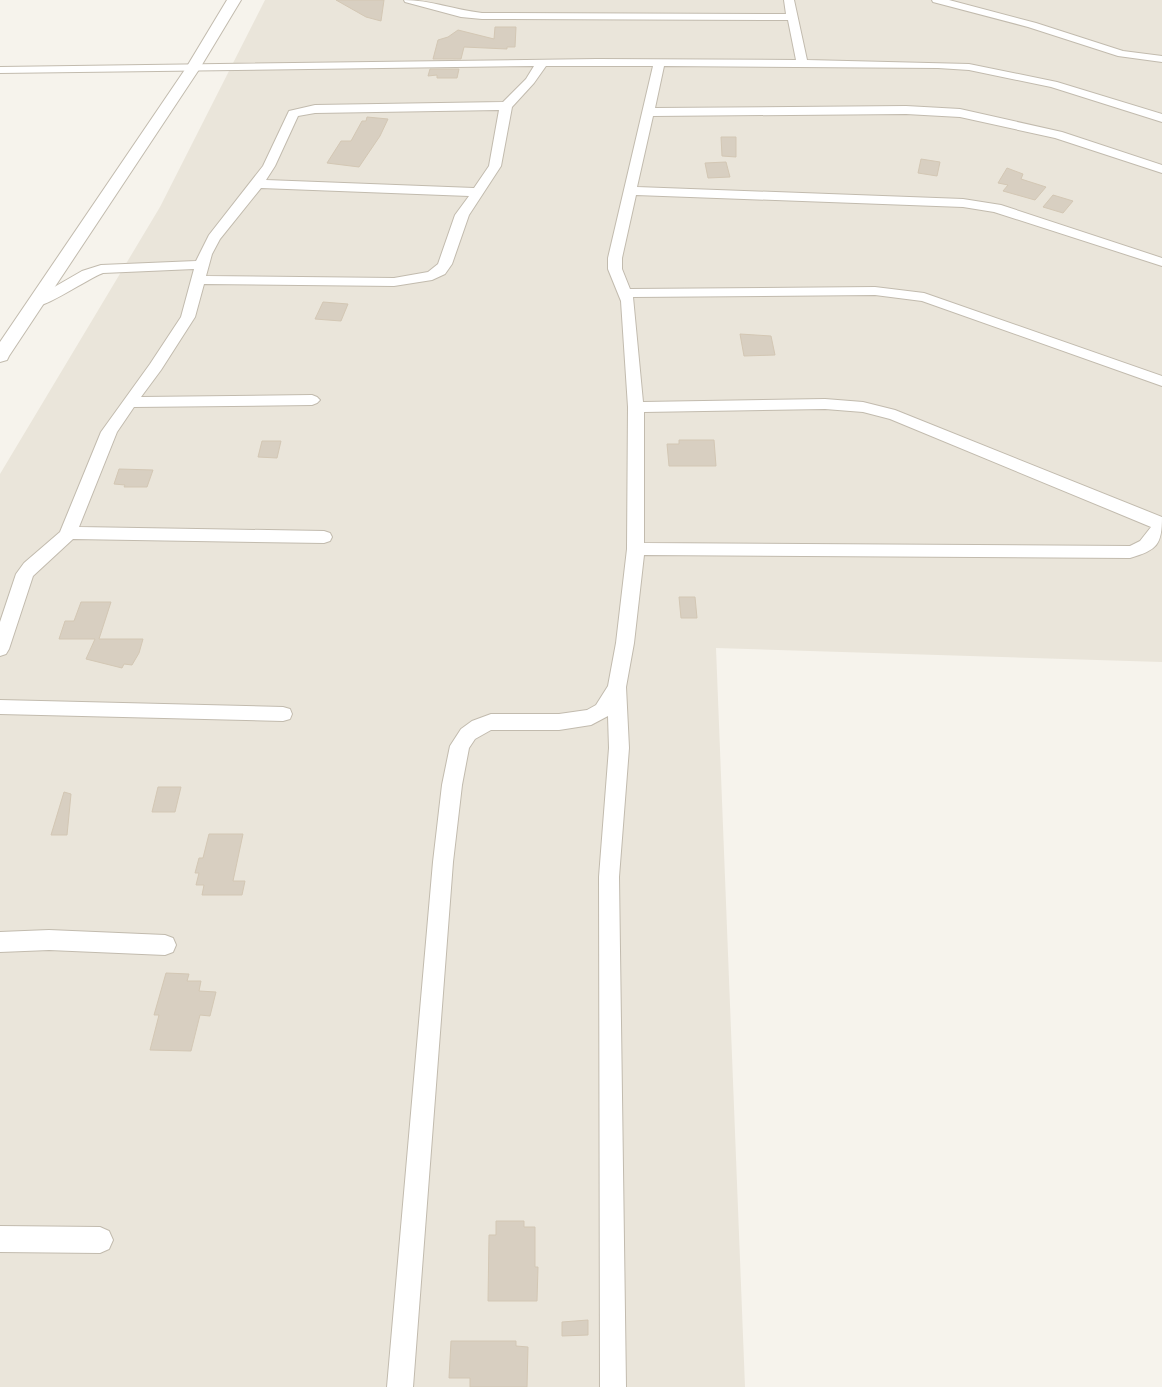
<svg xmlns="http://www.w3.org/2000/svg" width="1162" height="1387" font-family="Commissioner,sans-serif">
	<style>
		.residential { fill: #eae5da }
		.building { fill: #d8cfc1; stroke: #d3c7b4 }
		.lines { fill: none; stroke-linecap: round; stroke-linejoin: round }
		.minor-casing { stroke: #c2bbae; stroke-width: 2 }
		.tertiary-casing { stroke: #c2bbae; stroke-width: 2 }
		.minor { fill: #fff; fill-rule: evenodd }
		.tertiary { fill: #fff; fill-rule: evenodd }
	</style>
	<rect width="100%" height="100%" fill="#f6f3ec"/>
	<path class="residential" d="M 265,0 L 1162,0 L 1162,662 L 716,648 L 745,1387 L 0,1387 L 0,474 L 160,207 Z"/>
	<path class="building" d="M 336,0 L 384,0 L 381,21 L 366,17 Z
		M 495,27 L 516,27 L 515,47 L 507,47 L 507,49 L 464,47 L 461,59 L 433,59 L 438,40 L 448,37 L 458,30 L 494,39 Z
		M 430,69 L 459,69 L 457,78 L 437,78 L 437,75 L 428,76 Z
		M 367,117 L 388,119 L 380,136 L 359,167 L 327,163 L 341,141 L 351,141 L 362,121 L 366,121 Z
		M 721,137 L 736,137 L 736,157 L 722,156 Z
		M 921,159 L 940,162 L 937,176 L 918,173 Z
		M 726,162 L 730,177 L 708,178 L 705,163 Z
		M 1007,168 L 1023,174 L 1021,179 L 1046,187 L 1035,200 L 1003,191 L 1008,185 L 998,183 Z
		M 1053,195 L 1073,201 L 1063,213 L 1043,207 Z
		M 323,302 L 348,304 L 341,321 L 315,319 Z
		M 740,334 L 771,336 L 775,355 L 744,356 Z
		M 679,440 L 714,440 L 716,466 L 669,466 L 667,444 L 679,444 Z
		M 262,441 L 281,441 L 277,458 L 258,457 Z
		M 119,469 L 153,470 L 147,487 L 124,487 L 125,485 L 114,484 Z
		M 679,597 L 695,597 L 697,618 L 681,618 Z
		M 81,602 L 111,602 L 99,639 L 143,639 L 139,653 L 132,665 L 124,664 L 122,668 L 86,659 L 95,639 L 59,639 L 65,621 L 74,621 Z
		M 158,787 L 181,787 L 175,812 L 152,812 Z
		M 64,792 L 71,794 L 67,835 L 51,835 Z
		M 209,834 L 243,834 L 233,881 L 245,881 L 242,895 L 202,895 L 204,885 L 196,885 L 199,873 L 195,873 L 199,858 L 203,858 Z
		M 166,973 L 189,974 L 187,981 L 201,981 L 199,991 L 216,992 L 210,1016 L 200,1015 L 191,1051 L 150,1050 L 159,1015 L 154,1015 Z
		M 496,1221 L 524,1221 L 524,1227 L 535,1227 L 535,1267 L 538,1267 L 537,1301 L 488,1301 L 489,1235 L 496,1235 Z
		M 588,1320 L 588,1335 L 562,1336 L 562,1322 Z
		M 451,1341 L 516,1341 L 516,1346 L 528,1347 L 527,1387 L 470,1387 L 470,1378 L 449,1378 Z"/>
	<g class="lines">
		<defs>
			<path id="minor" d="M 404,0 C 430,0 455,10 482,13 L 786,14 L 784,0 L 794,0 L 807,60 L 969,64 L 1057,82 L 1162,114 L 1162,122 L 1051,87 L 969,70 L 938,68 L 664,66 L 655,108 L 906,106 L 960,109 L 1062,132 L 1162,165 L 1162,173 L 1055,138 L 960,117 L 906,114 L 653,116 L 637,187 L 963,199 L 1001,205 L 1162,258 L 1162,266 L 994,212 L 963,207 L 636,195 L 622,258 L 622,269 L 630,289 L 875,287 L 924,293 L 1162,376 L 1162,386 L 922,301 L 875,295 L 633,297 L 643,402 L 825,399 L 863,402 L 895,410 L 1162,517 C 1162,545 1157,550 1130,558 L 644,555 L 634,643 L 626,687 L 629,748 L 619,877 L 626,1387 L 600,1387 L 599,877 L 609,748 L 608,716 L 591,725 L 559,730 L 491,730 L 475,739 L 469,748 L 462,785 L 453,862 L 413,1387 L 387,1387 L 433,862 L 442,785 L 450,746 L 461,729 L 472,721 L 491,714 L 559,714 L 587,710 L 596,705 L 608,686 L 616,643 L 627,549 L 628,407 L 621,301 L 608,269 L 608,258 L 653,66 L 546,66 L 534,83 L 512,107 L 501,166 L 469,215 L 452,264 L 445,274 L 432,280 L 394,286 L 204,284 L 195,317 L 161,370 L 141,397 L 312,395 L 317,397 L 320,400 L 317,403 L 312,405 L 134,407 L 117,432 L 79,527 L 324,531 L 330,533 L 332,537 L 330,541 L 324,543 L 73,539 L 33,576 L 9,649 L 6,654 L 0,656 L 0,622 L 16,574 L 24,563 L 60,532 L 101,432 L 150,364 L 181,317 L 194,269 L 103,273 C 87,279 43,310 30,307 L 28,304 L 30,301 L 82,271 L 101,265 L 196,261 L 209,235 L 263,166 L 289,111 L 315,105 L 503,102 L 526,79 L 534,66 L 0,73 L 0,67 L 597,59 L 796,60 L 788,20 L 482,19 L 461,17 L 405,2 ZM 499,110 L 489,166 L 474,188 L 266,180 L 275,166 L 298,116 L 315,113 ZM 261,188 L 469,196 L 455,215 L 438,264 L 428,272 L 394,278 L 206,276 L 212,254 L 220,239 ZM 825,409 L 863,412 L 890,419 L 1151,527 L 1140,541 L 1130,546 L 644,543 L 644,412 Z
				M 932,0 L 949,0 L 1036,23 L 1123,51 L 1162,56 L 1162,62 L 1118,56 L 1028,27 L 933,2 Z
				M 0,700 L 283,707 L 290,709 L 292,714 L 290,719 L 283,721 L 0,714 Z
				M 49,930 L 165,935 L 173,938 L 176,945 L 173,952 L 165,955 L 49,950 L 0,952 L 0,932 Z
				M 0,1226 L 100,1227 L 109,1231 L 113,1240 L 109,1249 L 100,1253 L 0,1252 Z"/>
			<path id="tertiary" d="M 227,0 L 241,0 L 200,68 L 9,356 L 7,360 L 0,362 L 0,342 L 186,68 Z"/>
		</defs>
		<use href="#minor" class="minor-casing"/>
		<use href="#tertiary" class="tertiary-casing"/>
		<use href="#minor" class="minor"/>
		<use href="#tertiary" class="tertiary"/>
	</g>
</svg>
